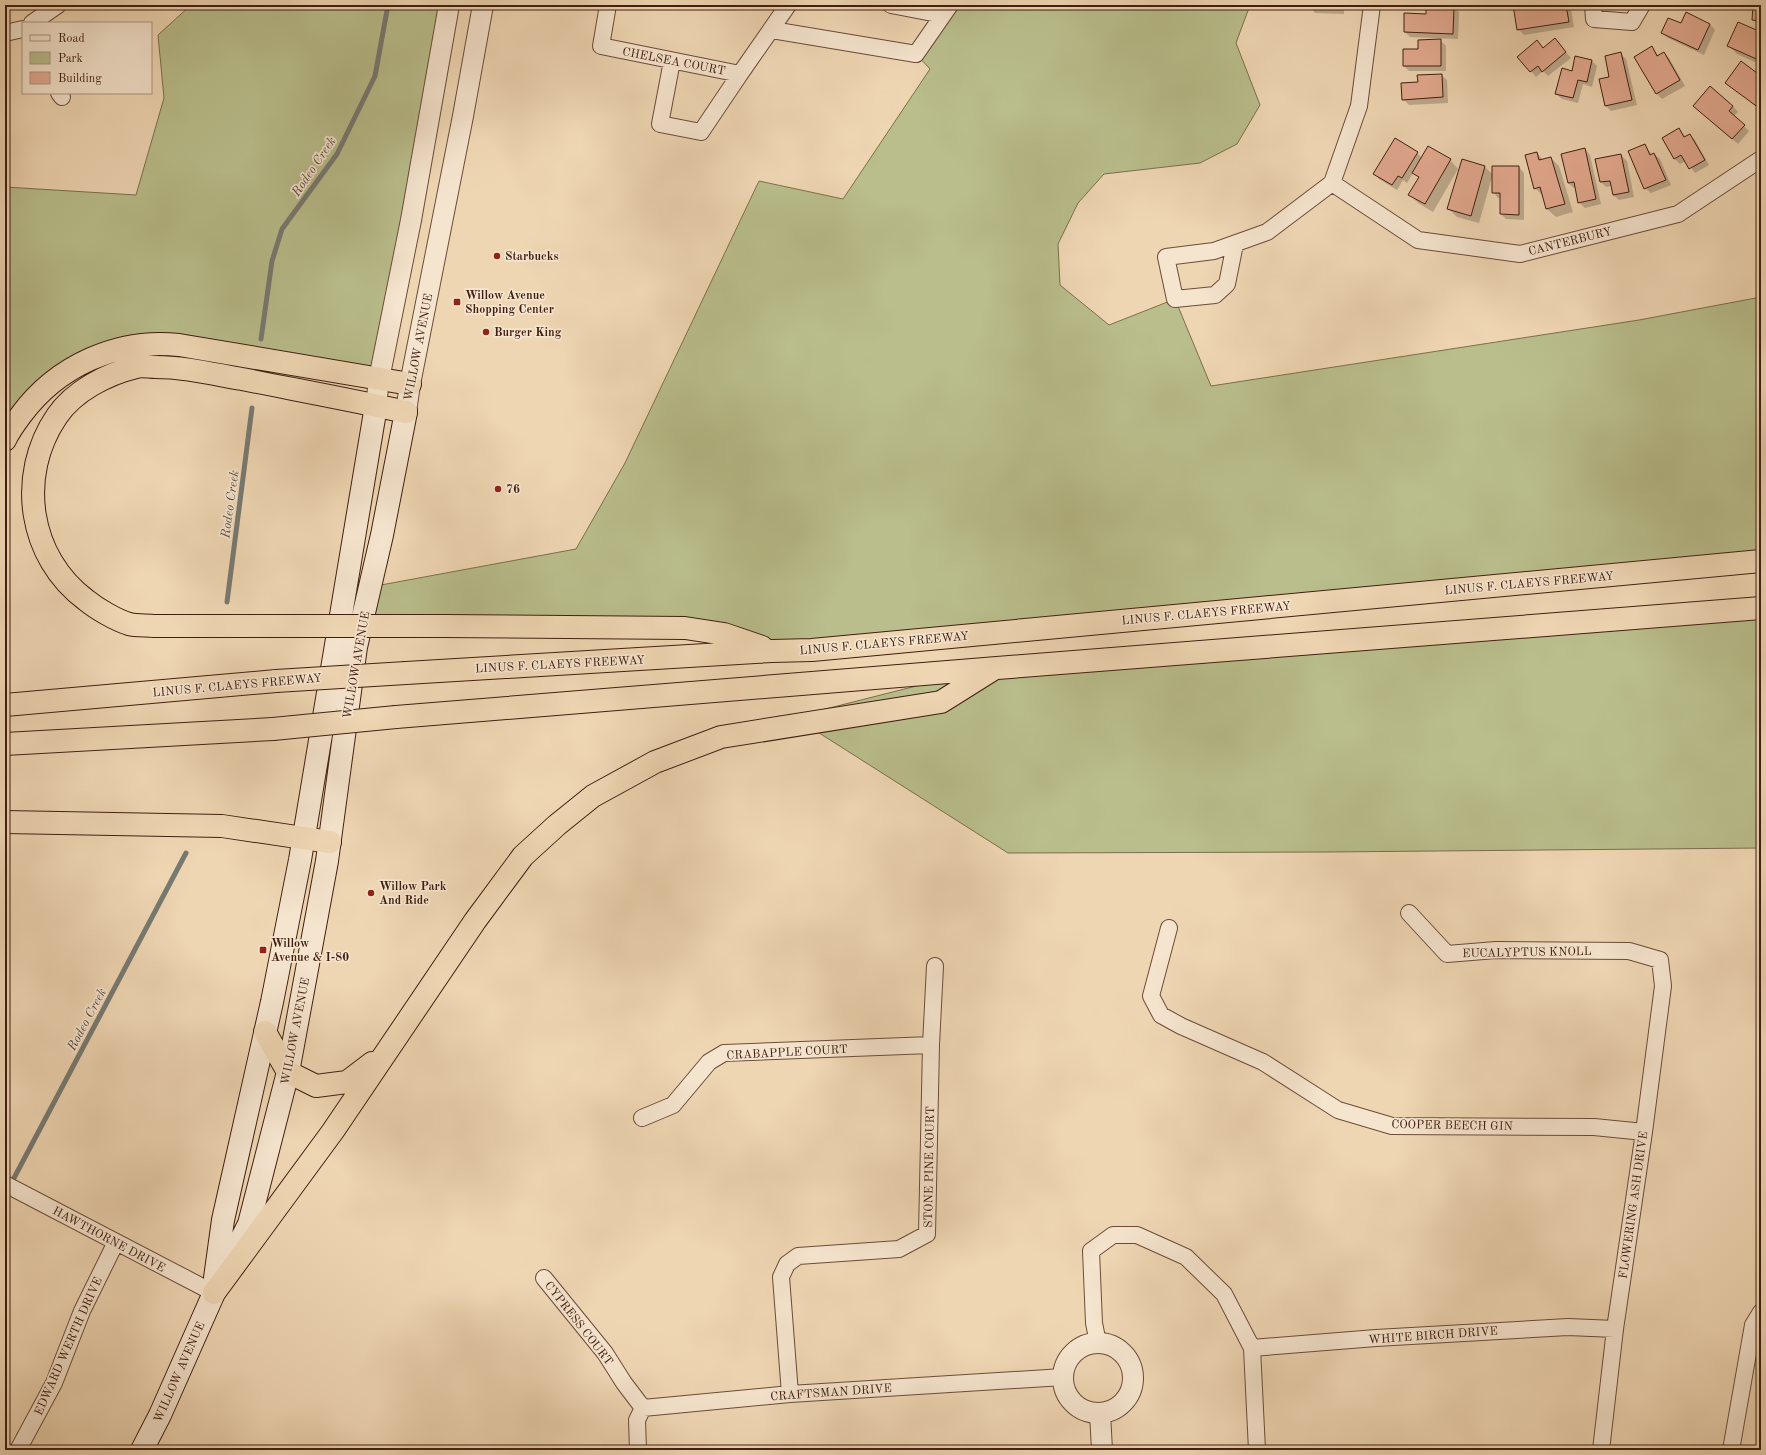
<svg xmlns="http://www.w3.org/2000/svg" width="1766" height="1455" font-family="'Old Standard TT',serif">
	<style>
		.green { fill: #b9be8c; stroke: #7c6e4e }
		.shadow { fill: #0003 }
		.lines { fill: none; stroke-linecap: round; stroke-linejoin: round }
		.stream { stroke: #777a72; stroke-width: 5 }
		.building { fill: #e5ab92; stroke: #401e10 }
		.minor-casing { stroke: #6c4c39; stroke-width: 18 }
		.tertiary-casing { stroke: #6c4c39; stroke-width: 22 }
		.secondary-casing { stroke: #401e10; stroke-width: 24 }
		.motorway-casing { stroke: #401e10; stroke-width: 24 }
		.minor { stroke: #f5e4ce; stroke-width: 16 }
		.tertiary { stroke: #f5e4ce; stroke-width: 20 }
		.secondary { stroke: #f5e4ce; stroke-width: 22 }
		.motorway { stroke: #efd6b3; stroke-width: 22 }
		.motorway-bridge-casing { stroke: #401e10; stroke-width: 24; stroke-linecap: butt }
		.motorway-bridge { stroke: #efd6b3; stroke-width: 22 }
		.poi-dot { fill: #8f2418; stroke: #f5e4ce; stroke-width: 1.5 }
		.labels { text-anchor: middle; stroke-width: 3.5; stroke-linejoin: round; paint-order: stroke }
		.street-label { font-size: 12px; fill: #401e10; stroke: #f5e4ce }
		.poi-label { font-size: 12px; font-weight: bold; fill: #401e10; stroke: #f5e4ce; text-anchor: start }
		.water-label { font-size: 13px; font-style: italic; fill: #5b4c41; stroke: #f5e4ce }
	</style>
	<rect width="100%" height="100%" fill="#efd6b3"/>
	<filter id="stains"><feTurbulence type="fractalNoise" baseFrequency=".005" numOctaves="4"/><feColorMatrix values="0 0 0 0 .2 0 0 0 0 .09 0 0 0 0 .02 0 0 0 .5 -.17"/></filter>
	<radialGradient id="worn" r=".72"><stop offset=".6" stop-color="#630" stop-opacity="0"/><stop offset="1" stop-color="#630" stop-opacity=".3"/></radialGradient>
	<path class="green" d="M 191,5 L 449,5 L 379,379 L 179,345 L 96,357 L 5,440 L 5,187 L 136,195 L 164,98 L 158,35 Z
		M 950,5 L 1250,5 L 1236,43 L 1260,105 L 1237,144 L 1200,163 L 1104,174 L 1078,203 L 1058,244 L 1060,285 L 1109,325 L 1175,299 L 1211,386 L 1639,320 L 1761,297 L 1761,561 L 812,650 L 724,634 L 361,627 L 370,587 L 576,549 L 625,463 L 759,181 L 843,199 L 930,69 L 916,54 Z
		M 1761,611 L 1761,848 L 1328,852 L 1008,853 L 794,717 L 999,665 Z"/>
	<path class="shadow" d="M 1305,5 L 1344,5 L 1344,14 L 1315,13 L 1310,6 Z
		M 1516,5 L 1545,5 L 1547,7 L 1567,5 L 1571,9 L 1574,27 L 1524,35 L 1518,29 Z
		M 1665,5 L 1706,5 L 1706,8 L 1670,9 Z
		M 1754,5 L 1761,5 L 1761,26 L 1758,25 L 1753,20 Z
		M 1453,7 L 1459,12 L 1458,39 L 1410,37 L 1405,32 L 1427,15 Z
		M 1710,24 L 1715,30 L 1704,55 L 1668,38 L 1663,33 L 1681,25 Z
		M 1761,34 L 1761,65 L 1737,54 L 1729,46 Z
		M 1440,40 L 1446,46 L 1446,71 L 1409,71 L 1404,66 L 1419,50 Z
		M 1537,41 L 1544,49 L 1560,45 L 1571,58 L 1548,76 L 1543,71 L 1536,77 L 1519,57 Z
		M 1652,48 L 1659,56 L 1664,53 L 1669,58 L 1685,86 L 1662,99 L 1657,94 L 1635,57 Z
		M 1621,54 L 1626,59 L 1637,105 L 1611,111 L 1606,106 L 1600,80 L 1610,78 Z
		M 1576,57 L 1592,61 L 1597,66 L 1592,87 L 1583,84 L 1578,103 L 1562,99 L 1556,94 L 1573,72 Z
		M 1441,75 L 1447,80 L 1448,103 L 1409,105 L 1403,99 L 1419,83 Z
		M 1761,77 L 1761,110 L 1726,83 Z
		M 1733,106 L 1738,112 L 1734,116 L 1749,131 L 1738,144 L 1700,111 Z
		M 1679,129 L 1686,137 L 1690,135 L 1695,140 L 1709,165 L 1695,173 L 1686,161 L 1680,164 L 1675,159 L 1663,138 Z
		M 1645,145 L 1652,155 L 1654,154 L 1660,159 L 1671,185 L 1651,193 L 1645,188 Z
		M 1585,149 L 1590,155 L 1601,204 L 1585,208 L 1579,202 L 1576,187 L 1574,188 L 1568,183 Z
		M 1417,153 L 1422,158 L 1450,160 L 1458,169 L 1433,212 L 1418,203 L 1410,195 L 1419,178 L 1413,173 L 1407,183 L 1403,180 L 1397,190 L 1379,179 L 1374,173 Z
		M 1537,153 L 1543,160 L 1551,158 L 1559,166 L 1573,212 L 1556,217 L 1547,209 L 1544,197 L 1535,188 Z
		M 1621,155 L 1627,161 L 1634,197 L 1619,200 L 1613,195 L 1612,186 L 1606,187 L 1601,182 L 1596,160 Z
		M 1485,167 L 1493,175 L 1519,167 L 1524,173 L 1524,220 L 1506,219 L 1501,214 L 1501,198 L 1498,198 L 1493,192 L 1492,177 L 1479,223 L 1457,217 L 1448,208 Z"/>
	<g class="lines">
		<path class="stream" d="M 261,339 L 272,261 L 282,229 L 337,154 L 375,76 L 388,5
			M 227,602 L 252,408
			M 5,1195 L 186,853"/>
	</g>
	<path class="building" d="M 1309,5 L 1339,5 L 1339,9 L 1309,8 Z
		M 1426,5 L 1454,6 L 1453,34 L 1404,32 L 1404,13 L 1426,14 Z
		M 1513,5 L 1542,5 L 1543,6 L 1566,5 L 1569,22 L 1517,30 Z
		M 1753,5 L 1761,5 L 1761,21 L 1752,20 Z
		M 1686,12 L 1710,24 L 1698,50 L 1661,33 L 1668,18 L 1681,23 Z
		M 1738,22 L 1761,32 L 1761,61 L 1727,46 Z
		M 1555,38 L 1566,52 L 1542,72 L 1538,66 L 1530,72 L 1517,57 L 1537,40 L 1543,48 Z
		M 1441,39 L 1441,66 L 1403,66 L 1403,49 L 1418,49 L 1418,40 Z
		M 1652,46 L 1657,56 L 1664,52 L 1680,80 L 1656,94 L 1634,57 Z
		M 1621,52 L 1632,100 L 1605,106 L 1599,79 L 1609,77 L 1605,56 Z
		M 1575,56 L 1592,60 L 1587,82 L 1578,80 L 1573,98 L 1555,94 L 1562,68 L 1572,71 Z
		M 1741,61 L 1761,76 L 1761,105 L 1759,108 L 1725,83 Z
		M 1442,74 L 1443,97 L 1402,100 L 1401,83 L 1418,82 L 1417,75 Z
		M 1710,86 L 1733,106 L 1729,111 L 1745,125 L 1732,139 L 1693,106 Z
		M 1679,128 L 1684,137 L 1690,134 L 1705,160 L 1689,169 L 1681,155 L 1674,159 L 1662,138 Z
		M 1395,138 L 1418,152 L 1402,178 L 1398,176 L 1392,185 L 1373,174 Z
		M 1645,144 L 1650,155 L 1654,153 L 1666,180 L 1644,189 L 1628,151 Z
		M 1428,146 L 1451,159 L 1425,204 L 1408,195 L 1419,177 L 1412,173 Z
		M 1585,148 L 1596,199 L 1578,203 L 1574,182 L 1568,183 L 1561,154 Z
		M 1537,152 L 1539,160 L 1551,157 L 1565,204 L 1546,209 L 1540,187 L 1534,189 L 1525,155 Z
		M 1621,154 L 1629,192 L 1613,195 L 1610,181 L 1600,182 L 1595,159 Z
		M 1462,159 L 1485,166 L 1471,216 L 1447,209 Z
		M 1492,166 L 1519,166 L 1519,215 L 1500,214 L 1500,193 L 1492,193 Z"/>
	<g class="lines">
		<defs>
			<path id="minor" d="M 608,5 L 601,46 L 740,74 L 788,5
				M 891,5 L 943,15
				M 1593,5 L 1594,19 L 1632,22 L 1642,5
				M 32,23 L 58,5
				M 772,30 L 916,54 L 950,5
				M 5,33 L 23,29
				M 672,61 L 660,124 L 701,132 L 740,74
				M 59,93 L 62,97
				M 1332,183 L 1418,240 L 1520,254 L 1678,214 L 1761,159
				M 1235,244 L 1227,284 L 1215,295 L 1175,299 L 1166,257 L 1214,251 L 1267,232 L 1332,183 L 1359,106 L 1372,5
				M 1409,913 L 1447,954 L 1496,950 L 1629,951 L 1660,960 L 1663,986 L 1644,1132 L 1615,1329 L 1601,1450
				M 1169,928 L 1151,996 L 1161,1015 L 1181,1026 L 1263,1062 L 1338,1110 L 1392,1126 L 1594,1127 L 1644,1132
				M 642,1118 L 673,1105 L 709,1062 L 724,1053 L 931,1045
				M 5,1184 L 214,1293
				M 544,1278 L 605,1353 L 624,1383 L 643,1408
				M 1098,1343 L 1094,1323 L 1091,1251 L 1113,1235 L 1137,1235 L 1186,1257 L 1224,1294 L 1252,1348 L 1257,1450
				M 1252,1348 L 1376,1338 L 1568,1327 L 1615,1329
				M 790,1394 L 781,1277 L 787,1264 L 798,1256 L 899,1249 L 927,1234 L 931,1045 L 935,966
				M 18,1450 L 54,1383 L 82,1311 L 116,1242
				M 638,1450 L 637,1420 L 643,1408 L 790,1394 L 1063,1377
				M 1731,1450 L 1753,1325 L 1761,1312"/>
			<path id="tertiary" d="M 376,406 L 379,379 L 411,220 L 449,5
				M 406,412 L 410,384 L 463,116 L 483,5
				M1063 1378a35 35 0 1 1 70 0a35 35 0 1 1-70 0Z
				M 1100,1413 L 1102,1450"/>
			<path id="secondary" d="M 215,1278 L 223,1220 L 272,1002 L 300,860 L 376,406
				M 142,1450 L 160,1415 L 214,1293 L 249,1224 L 288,1072 L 327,861 L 356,647 L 382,535 L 406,412"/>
			<path id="motorway" d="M 5,440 C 9,431 15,423 21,415 C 57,366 118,338 179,345 L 410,384
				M 155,626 C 147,625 137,626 129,624 C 116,620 97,609 86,600 C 29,558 16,476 57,416 C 74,391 107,374 136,367 C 142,365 149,367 155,367 C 185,367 213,374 242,379 C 297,390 352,400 406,412
				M 444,626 L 685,628 L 724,634 L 762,647
				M 406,673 L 772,651 L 812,650 L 1761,561
				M 5,705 L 276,681
				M 396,717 L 997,668 L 1761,608
				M 5,744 L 273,729
				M 5,822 L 222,826 L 330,842
				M 265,1032 L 288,1072 L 316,1086 L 347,1082 L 372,1063
				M 214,1293 L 333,1131 L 475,921 L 523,856 L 557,825 L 593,796 L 655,762 L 721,737 L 941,702 L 992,670"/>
		</defs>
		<use href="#minor" class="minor-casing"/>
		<use href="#tertiary" class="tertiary-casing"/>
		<use href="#secondary" class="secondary-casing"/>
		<use href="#motorway" class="motorway-casing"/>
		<use href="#minor" class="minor"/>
		<use href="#tertiary" class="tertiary"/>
		<use href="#secondary" class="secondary"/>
		<use href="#motorway" class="motorway"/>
		<defs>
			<path id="motorway-bridge" d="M 155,626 L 444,626
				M 276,681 L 406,673
				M 273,729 L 396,717"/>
		</defs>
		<use href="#motorway-bridge" class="motorway-bridge-casing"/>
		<use href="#motorway-bridge" class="motorway-bridge"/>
	</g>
	<g class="poi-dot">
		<circle cx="497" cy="256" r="4"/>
		<rect x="453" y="298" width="8" height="8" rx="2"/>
		<circle cx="486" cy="332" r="4"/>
		<circle cx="498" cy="489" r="4"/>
		<circle cx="371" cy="893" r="4"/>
		<rect x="259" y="946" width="8" height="8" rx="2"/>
	</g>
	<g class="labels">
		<g class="street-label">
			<text transform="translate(674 61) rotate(11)" y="4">CHELSEA COURT</text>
			<text transform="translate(1570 241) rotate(-14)" y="4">CANTERBURY</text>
			<text transform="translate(418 347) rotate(-79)" y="4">WILLOW AVENUE</text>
			<text transform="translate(1529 583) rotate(-5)" y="4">LINUS F. CLAEYS FREEWAY</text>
			<text transform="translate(1206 613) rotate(-5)" y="4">LINUS F. CLAEYS FREEWAY</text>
			<text transform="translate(884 643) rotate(-5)" y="4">LINUS F. CLAEYS FREEWAY</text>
			<text transform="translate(560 664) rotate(-3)" y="4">LINUS F. CLAEYS FREEWAY</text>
			<text transform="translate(356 665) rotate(-80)" y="4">WILLOW AVENUE</text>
			<text transform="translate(237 685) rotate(-5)" y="4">LINUS F. CLAEYS FREEWAY</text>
			<text transform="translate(1527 952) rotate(-1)" y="4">EUCALYPTUS KNOLL</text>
			<text transform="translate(295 1031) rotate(-79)" y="4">WILLOW AVENUE</text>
			<text transform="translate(787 1052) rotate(-3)" y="4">CRABAPPLE COURT</text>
			<text transform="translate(1452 1125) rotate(1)" y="4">COOPER BEECH GIN</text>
			<text transform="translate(929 1167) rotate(-89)" y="4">STONE PINE COURT</text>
			<text transform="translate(1633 1205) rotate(-82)" y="4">FLOWERING ASH DRIVE</text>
			<text transform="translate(109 1239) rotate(28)" y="4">HAWTHORNE DRIVE</text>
			<text transform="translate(579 1323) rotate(52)" y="4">CYPRESS COURT</text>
			<text transform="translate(1433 1335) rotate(-4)" y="4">WHITE BIRCH DRIVE</text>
			<text transform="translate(68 1346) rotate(-66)" y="4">EDWARD WERTH DRIVE</text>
			<text transform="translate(179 1372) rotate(-66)" y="4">WILLOW AVENUE</text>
			<text transform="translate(831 1392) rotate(-4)" y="4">CRAFTSMAN DRIVE</text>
		</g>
		<g class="poi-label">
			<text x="505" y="260">Starbucks</text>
			<text x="465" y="299">Willow Avenue<tspan x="465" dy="14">Shopping Center</tspan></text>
			<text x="494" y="336">Burger King</text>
			<text x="506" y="493">76</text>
			<text x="379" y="890">Willow Park<tspan x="379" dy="14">And Ride</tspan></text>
			<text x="271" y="947">Willow<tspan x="271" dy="14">Avenue &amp; I-80</tspan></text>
		</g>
		<g class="water-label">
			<text transform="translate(313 166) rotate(-56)" y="5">Rodeo Creek</text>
			<text transform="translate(229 504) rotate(-82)" y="5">Rodeo Creek</text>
			<text transform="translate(86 1019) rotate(-62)" y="5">Rodeo Creek</text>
		</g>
	</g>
	<rect width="1766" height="1455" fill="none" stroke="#efd6b3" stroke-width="20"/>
	<rect x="6" y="6" width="1754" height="1443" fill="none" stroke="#401e10" stroke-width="2"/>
	<rect x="10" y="10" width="1746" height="1435" fill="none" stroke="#401e10"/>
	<rect x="22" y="22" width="130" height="72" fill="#f5e4ce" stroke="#ad9582"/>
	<rect x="30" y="35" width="20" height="6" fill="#f5e4ce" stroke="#ad9582"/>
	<text x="58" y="42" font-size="12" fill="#401e10">Road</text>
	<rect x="30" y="52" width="20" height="12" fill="#b9be8c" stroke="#ad9582"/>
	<text x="58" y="62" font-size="12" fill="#401e10">Park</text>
	<rect x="30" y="72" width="20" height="12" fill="#e5ab92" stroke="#ad9582"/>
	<text x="58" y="82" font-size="12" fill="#401e10">Building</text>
	<rect width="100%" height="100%" filter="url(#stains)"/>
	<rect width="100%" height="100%" fill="url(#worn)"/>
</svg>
